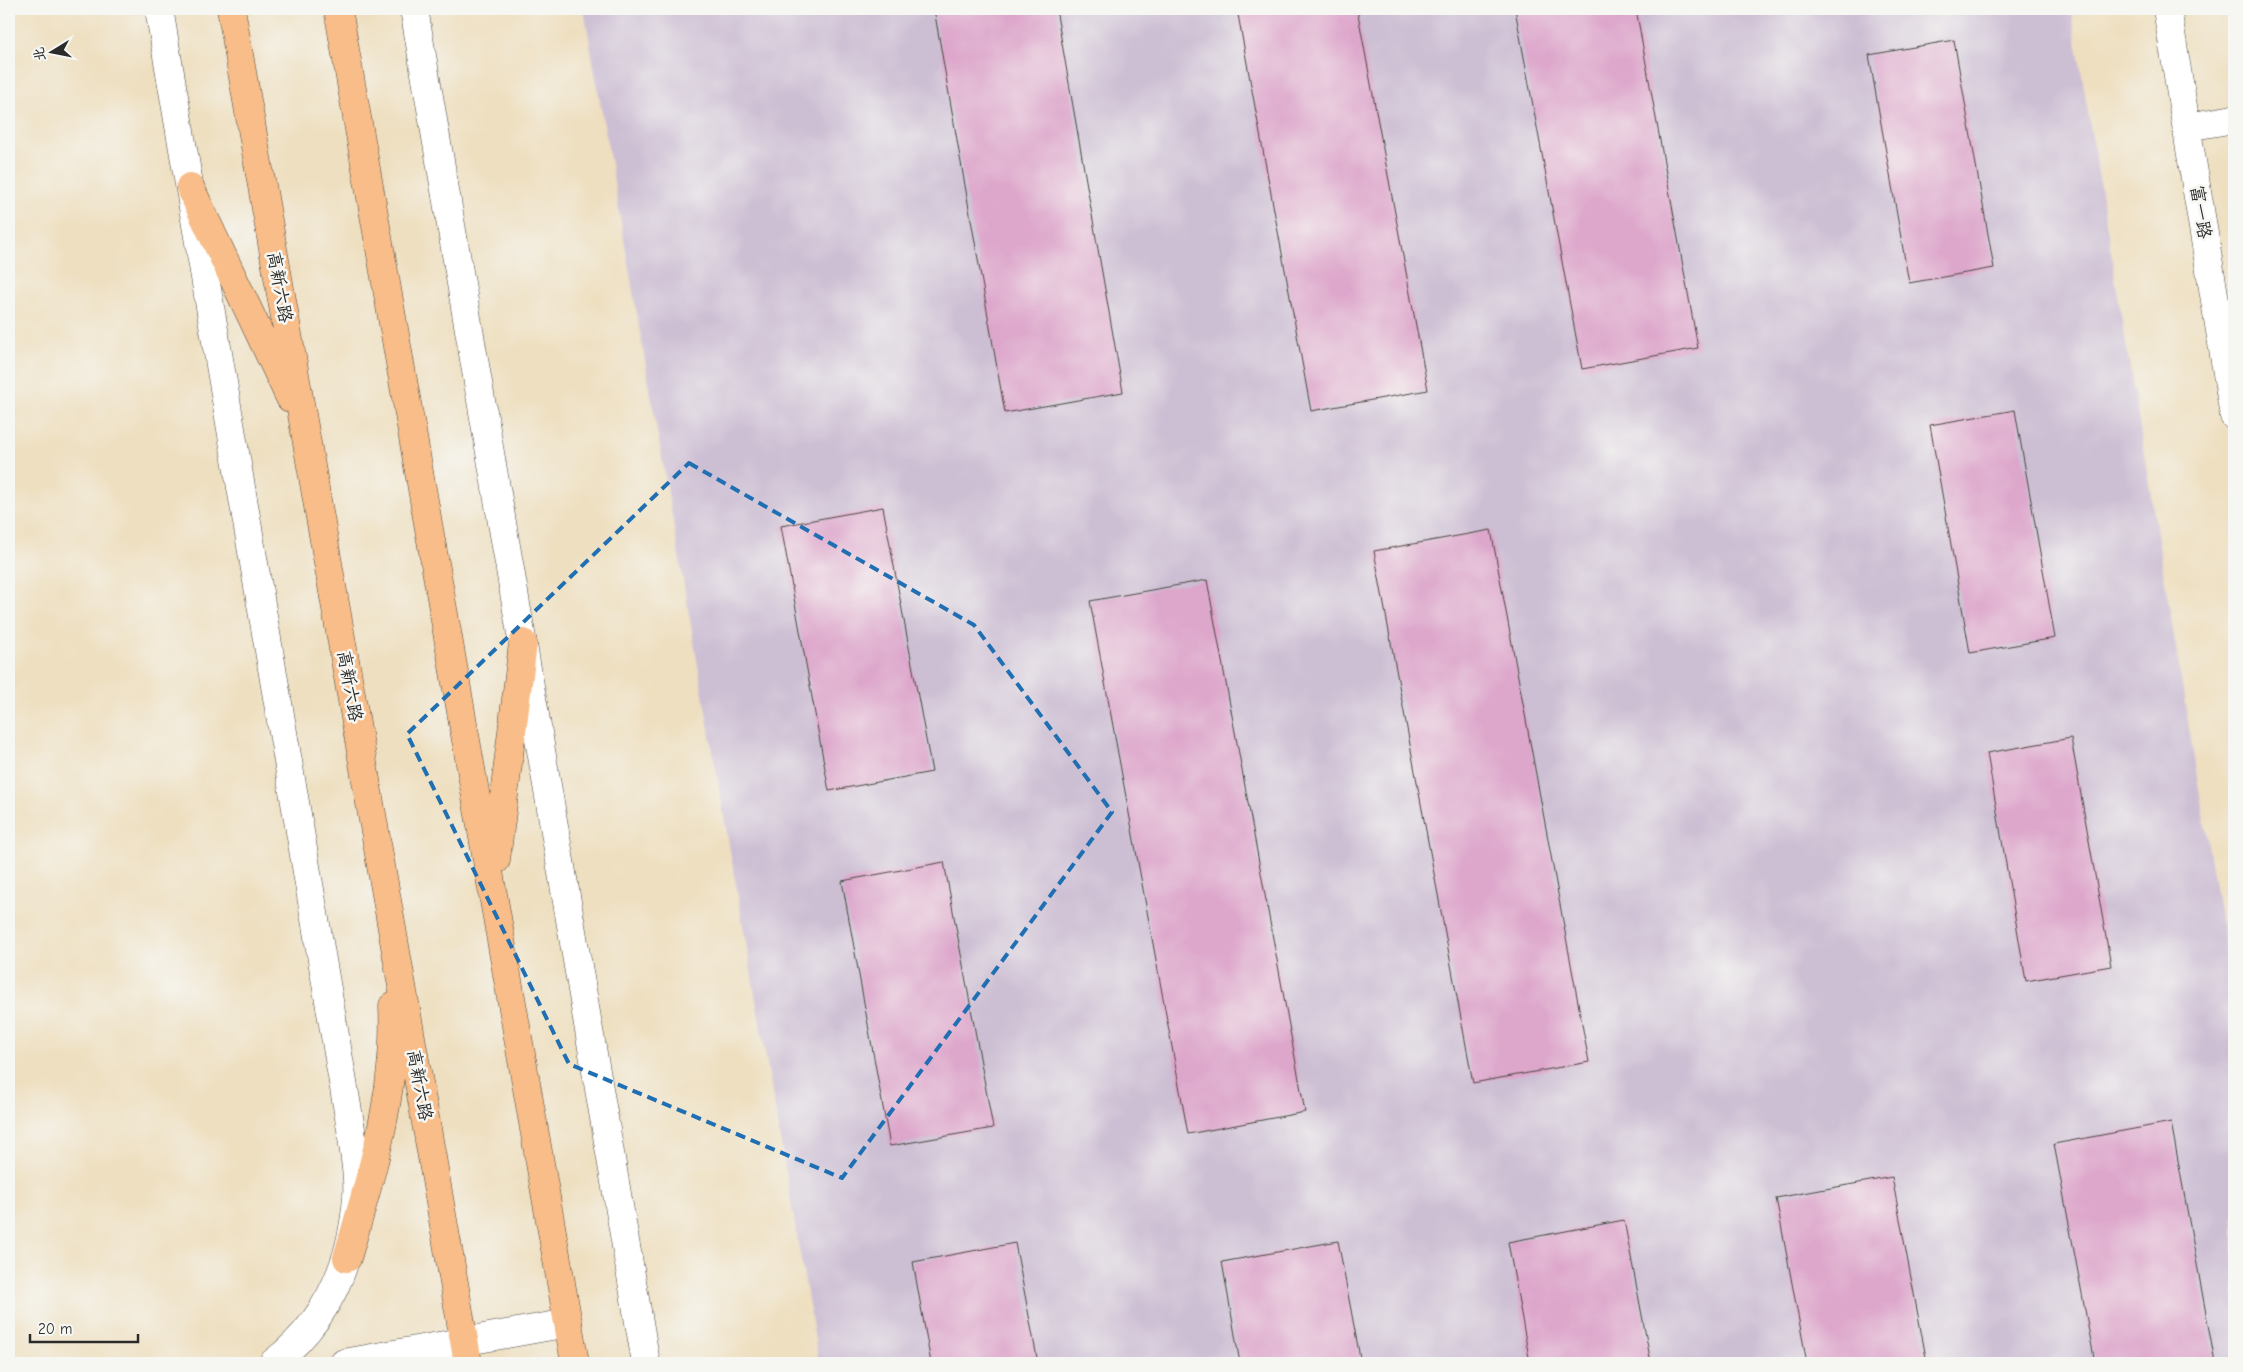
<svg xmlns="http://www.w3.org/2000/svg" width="2243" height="1372" font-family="'Comic Neue','LXGW WenKai TC',sans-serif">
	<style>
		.industrial { fill: #ccbed3 }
		.building { fill: #dda6cb }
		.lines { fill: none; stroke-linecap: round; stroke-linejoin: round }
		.minor-casing { stroke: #484641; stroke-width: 29 }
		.major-casing { stroke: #484641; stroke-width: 29 }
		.minor { stroke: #fff; stroke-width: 28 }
		.major { stroke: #f8bd88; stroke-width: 28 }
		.marked { fill: none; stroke: #1f6fb2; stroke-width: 4; stroke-dasharray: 10 6; stroke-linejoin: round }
		.labels { text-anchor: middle; stroke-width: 5; stroke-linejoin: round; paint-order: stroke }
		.street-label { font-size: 18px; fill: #2b2b2b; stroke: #f6f6f2 }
	</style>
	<rect width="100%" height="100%" fill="#f6f6f2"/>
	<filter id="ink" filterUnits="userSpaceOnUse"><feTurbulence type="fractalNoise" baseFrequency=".02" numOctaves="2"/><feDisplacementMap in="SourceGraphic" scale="10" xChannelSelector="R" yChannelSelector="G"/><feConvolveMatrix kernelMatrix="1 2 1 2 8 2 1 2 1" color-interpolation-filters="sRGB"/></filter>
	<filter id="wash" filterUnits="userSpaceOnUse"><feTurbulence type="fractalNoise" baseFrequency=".0096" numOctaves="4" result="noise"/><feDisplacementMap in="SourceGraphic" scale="20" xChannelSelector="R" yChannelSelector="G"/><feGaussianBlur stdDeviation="1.12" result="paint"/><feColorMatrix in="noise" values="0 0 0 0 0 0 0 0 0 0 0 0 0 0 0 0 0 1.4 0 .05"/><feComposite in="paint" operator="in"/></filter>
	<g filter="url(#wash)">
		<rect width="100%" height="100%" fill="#eedfc0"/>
		<path class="industrial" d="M 584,9 L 2071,9 L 2234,1002 L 2234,1363 L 819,1363 Z"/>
		<g id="blocks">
			<path class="building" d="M 934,9 L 1056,9 L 1123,392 L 1005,413 Z
				M 1237,9 L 1357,9 L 1428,390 L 1311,411 Z
				M 1515,9 L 1636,9 L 1698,348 L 1582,369 Z
				M 1954,40 L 1994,268 L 1909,283 L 1869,55 Z
				M 2015,410 L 2055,638 L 1970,653 L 1930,425 Z
				M 883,507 L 932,772 L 829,791 L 781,526 Z
				M 1491,530 L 1589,1062 L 1473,1083 L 1374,551 Z
				M 1207,580 L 1305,1112 L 1188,1134 L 1090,601 Z
				M 2071,738 L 2111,966 L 2026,981 L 1987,753 Z
				M 944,862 L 993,1128 L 890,1146 L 842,881 Z
				M 2171,1122 L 2215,1363 L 2095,1363 L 2054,1144 Z
				M 1892,1177 L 1927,1363 L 1807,1363 L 1776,1198 Z
				M 1624,1220 L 1651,1363 L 1530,1363 L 1508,1242 Z
				M 1338,1241 L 1361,1363 L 1240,1363 L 1222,1262 Z
				M 1015,1243 L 1038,1363 L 931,1363 L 913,1262 Z"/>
		</g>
	</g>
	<g filter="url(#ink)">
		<use href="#blocks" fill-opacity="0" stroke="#484641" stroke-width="1"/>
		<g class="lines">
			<defs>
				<path id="minor" d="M 159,9 L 351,1129 C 353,1150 359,1175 357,1197 C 352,1264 327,1322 273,1363
					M 414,9 L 646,1363
					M 2167,9 L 2234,416
					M 2187,127 L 2234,119
					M 344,1363 L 568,1323"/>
				<path id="major" d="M 231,9 L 468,1363
					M 338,9 L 575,1363
					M 190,187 L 290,398
					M 496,860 L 523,643
					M 347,1258 C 371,1177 397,1092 393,1006"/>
			</defs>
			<use href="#minor" class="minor-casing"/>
			<use href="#major" class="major-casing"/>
			<use href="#minor" class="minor"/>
			<use href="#major" class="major"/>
		</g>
	</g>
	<path class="marked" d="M 689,463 L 974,625 L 1112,812 L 842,1178 L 569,1064 L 407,734 Z"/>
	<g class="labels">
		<g class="street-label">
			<text transform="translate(2201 212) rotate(81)" y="6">富一路</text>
			<text transform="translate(280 287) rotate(80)" y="6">高新六路</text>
			<text transform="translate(350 686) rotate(80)" y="6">高新六路</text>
			<text transform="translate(420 1085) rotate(80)" y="6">高新六路</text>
		</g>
	</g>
	<rect width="2243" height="1372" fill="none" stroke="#f6f6f2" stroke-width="30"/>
	<g transform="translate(52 52) rotate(260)" stroke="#f6f6f2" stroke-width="4" paint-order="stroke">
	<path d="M0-4L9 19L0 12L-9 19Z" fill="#2b2b2b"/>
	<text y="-8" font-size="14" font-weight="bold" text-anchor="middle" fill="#2b2b2b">北</text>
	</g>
	<path d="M30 1334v8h108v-8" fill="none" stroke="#2b2b2b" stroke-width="2.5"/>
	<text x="38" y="1334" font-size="15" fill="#2b2b2b" stroke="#f6f6f2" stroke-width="4" paint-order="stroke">20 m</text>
</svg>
